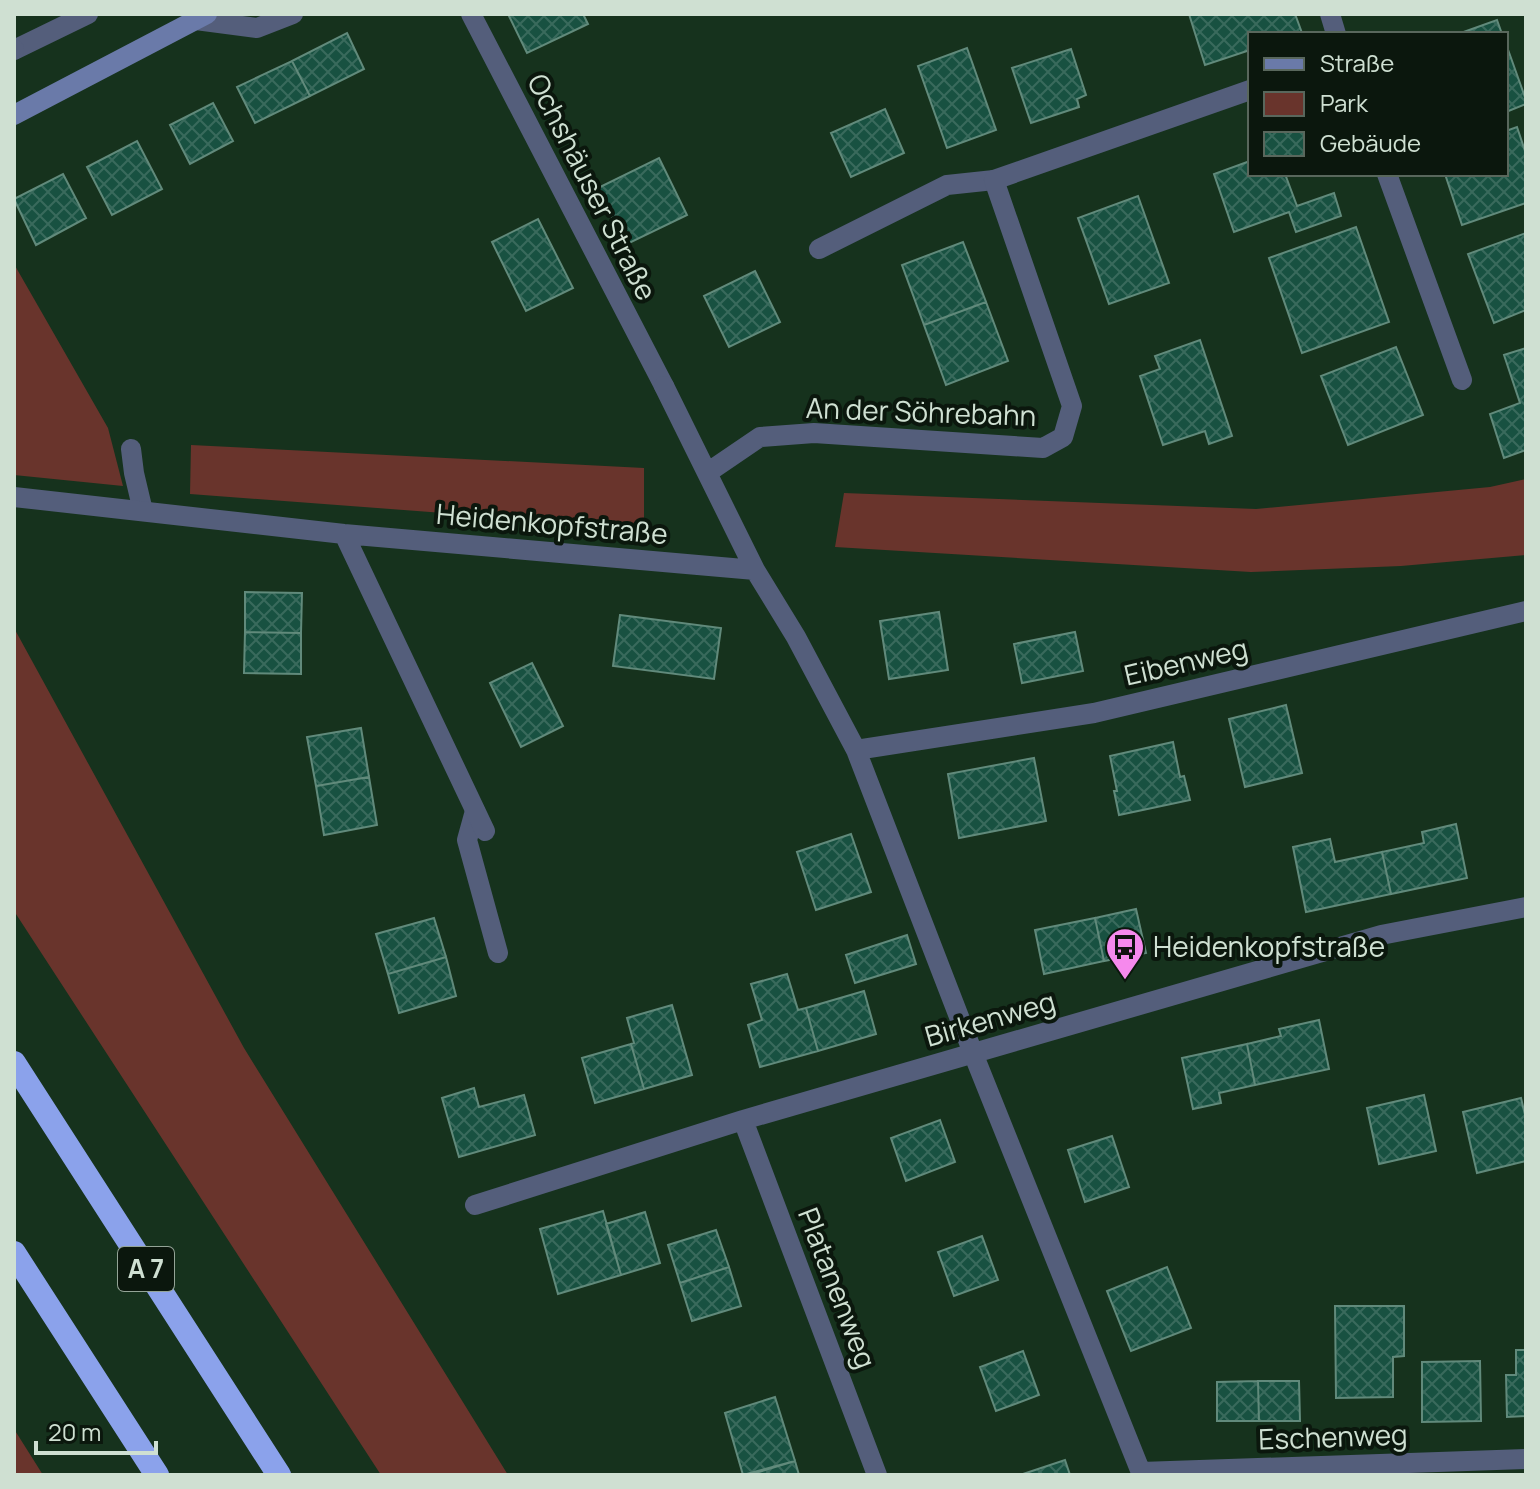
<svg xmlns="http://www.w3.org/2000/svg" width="1540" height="1489" font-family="Manrope,sans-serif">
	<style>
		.green { fill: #69342c }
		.building { fill: url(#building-cross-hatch); stroke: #618a7b; stroke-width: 2 }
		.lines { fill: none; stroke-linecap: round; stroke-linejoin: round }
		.service { stroke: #545e7b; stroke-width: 20 }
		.minor { stroke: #545e7b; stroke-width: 20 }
		.secondary { stroke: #6a7aa9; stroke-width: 20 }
		.motorway { stroke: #8ba2eb; stroke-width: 24 }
		.labels { text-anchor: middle; stroke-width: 8; stroke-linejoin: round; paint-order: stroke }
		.shield { fill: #0b170d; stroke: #94a497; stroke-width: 2 }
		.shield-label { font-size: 26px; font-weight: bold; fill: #cfe0d2 }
		.street-label { font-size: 28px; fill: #cfe0d2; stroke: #0b170d }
		.poi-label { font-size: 28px; fill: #cfe0d2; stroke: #0b170d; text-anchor: start }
	</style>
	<defs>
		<pattern id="building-cross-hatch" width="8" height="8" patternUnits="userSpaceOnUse" patternTransform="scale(2)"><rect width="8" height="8" fill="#185141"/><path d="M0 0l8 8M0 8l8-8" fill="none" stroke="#396a5c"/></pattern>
	</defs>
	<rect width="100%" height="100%" fill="#16321d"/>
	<path class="green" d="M 14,264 L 108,428 L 123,486 L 14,475 Z
		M 191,445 L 644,468 L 644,528 L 190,494 Z
		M 1526,479 L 1526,555 L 1401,566 L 1251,572 L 835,547 L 844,493 L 1256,509 L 1490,487 Z
		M 14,628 L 244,1048 L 508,1475 L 381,1475 L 14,911 Z
		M 14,1429 L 43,1475 L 14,1475 Z"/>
	<path class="building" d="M 508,14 L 583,14 L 588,24 L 527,53 Z
		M 1189,14 L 1295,14 L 1302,33 L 1250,34 L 1250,50 L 1205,65 Z
		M 1497,20 L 1502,34 L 1458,34 Z
		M 347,33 L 364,69 L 310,96 L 292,61 Z
		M 1506,44 L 1526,100 L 1526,104 L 1506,112 Z
		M 967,48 L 996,130 L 947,148 L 918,66 Z
		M 1071,49 L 1086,95 L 1077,99 L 1079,107 L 1031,123 L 1012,68 Z
		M 292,61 L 310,96 L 255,123 L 237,87 Z
		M 213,103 L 233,141 L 190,164 L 170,125 Z
		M 885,109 L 904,153 L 851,177 L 831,133 Z
		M 1517,127 L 1526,154 L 1526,203 L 1462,225 L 1445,174 L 1506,174 L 1506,131 Z
		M 137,141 L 162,189 L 112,215 L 87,167 Z
		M 659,158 L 687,215 L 625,245 L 598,188 Z
		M 1250,161 L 1250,174 L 1285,174 L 1297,206 L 1334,193 L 1341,216 L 1296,232 L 1289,212 L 1234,232 L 1214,174 Z
		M 63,174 L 86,218 L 36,245 L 14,199 Z
		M 1138,196 L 1169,283 L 1109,304 L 1078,218 Z
		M 538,219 L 573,288 L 526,311 L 492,242 Z
		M 1356,227 L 1389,322 L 1302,353 L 1269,258 Z
		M 1526,233 L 1526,310 L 1494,323 L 1468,254 Z
		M 963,242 L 986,302 L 924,325 L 902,265 Z
		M 755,271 L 780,322 L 729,347 L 704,296 Z
		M 986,302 L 1008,361 L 946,385 L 924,325 Z
		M 1200,340 L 1232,436 L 1209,444 L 1205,431 L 1163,445 L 1140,376 L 1160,369 L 1155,356 Z
		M 1396,347 L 1423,415 L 1348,445 L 1321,376 Z
		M 1526,348 L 1526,450 L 1504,458 L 1490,414 L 1520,403 L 1504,355 Z
		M 245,592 L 302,593 L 301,633 L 245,632 Z
		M 939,612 L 948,670 L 889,679 L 880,621 Z
		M 620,615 L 721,628 L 714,679 L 613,666 Z
		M 245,632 L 301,633 L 301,674 L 244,673 Z
		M 1075,632 L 1083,671 L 1022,683 L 1014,644 Z
		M 532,663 L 563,726 L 521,747 L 490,683 Z
		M 1286,705 L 1302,773 L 1245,787 L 1229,719 Z
		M 361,728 L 369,777 L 316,786 L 307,737 Z
		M 1173,742 L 1180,777 L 1184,776 L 1190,800 L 1119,815 L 1114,791 L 1117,791 L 1110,756 Z
		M 1034,758 L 1046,821 L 959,838 L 948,774 Z
		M 369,777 L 377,825 L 324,835 L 316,786 Z
		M 1456,824 L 1467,878 L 1391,894 L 1382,852 L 1424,843 L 1422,832 Z
		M 851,834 L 871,892 L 816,910 L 797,852 Z
		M 1330,839 L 1335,862 L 1382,852 L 1391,894 L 1306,912 L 1293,847 Z
		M 1136,909 L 1146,953 L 1104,961 L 1095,918 Z
		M 434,918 L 446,957 L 388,974 L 376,934 Z
		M 1095,918 L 1104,961 L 1044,974 L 1035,930 Z
		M 907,935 L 916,964 L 855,983 L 846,955 Z
		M 446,957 L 456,996 L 399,1013 L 388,974 Z
		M 787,974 L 798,1010 L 806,1008 L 818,1051 L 760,1067 L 748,1025 L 762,1020 L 751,984 Z
		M 864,991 L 876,1034 L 818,1051 L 806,1008 Z
		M 672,1005 L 692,1075 L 644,1089 L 631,1044 L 634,1043 L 627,1018 Z
		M 1319,1020 L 1329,1069 L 1255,1085 L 1247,1044 L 1281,1036 L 1279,1029 Z
		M 631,1044 L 644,1089 L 595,1103 L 582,1058 Z
		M 1247,1044 L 1255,1085 L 1219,1093 L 1221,1103 L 1193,1109 L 1182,1058 Z
		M 474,1088 L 479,1107 L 524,1095 L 535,1135 L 459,1157 L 442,1098 Z
		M 1424,1095 L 1436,1151 L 1379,1164 L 1367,1108 Z
		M 1521,1098 L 1526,1119 L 1526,1161 L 1477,1173 L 1463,1112 Z
		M 940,1120 L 955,1162 L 906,1181 L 891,1138 Z
		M 1112,1136 L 1129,1187 L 1085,1202 L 1068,1150 Z
		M 603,1211 L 621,1275 L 558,1294 L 540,1229 Z
		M 645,1212 L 660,1263 L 621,1275 L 606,1224 Z
		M 716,1230 L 729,1267 L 680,1283 L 668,1245 Z
		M 982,1236 L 998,1280 L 954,1296 L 938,1252 Z
		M 729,1267 L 741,1306 L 692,1321 L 680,1283 Z
		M 1167,1267 L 1191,1328 L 1131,1351 L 1107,1291 Z
		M 1335,1306 L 1404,1306 L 1404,1356 L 1393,1357 L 1393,1397 L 1336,1398 Z
		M 1516,1350 L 1526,1350 L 1526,1416 L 1507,1417 L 1506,1375 L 1516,1375 Z
		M 1023,1351 L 1039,1395 L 996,1411 L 980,1367 Z
		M 1480,1361 L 1481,1421 L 1422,1422 L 1422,1362 Z
		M 1258,1381 L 1259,1421 L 1217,1421 L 1217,1382 Z
		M 1258,1381 L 1299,1381 L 1300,1421 L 1259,1421 Z
		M 775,1397 L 795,1461 L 743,1475 L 725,1413 Z
		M 1065,1460 L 1070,1475 L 1020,1475 Z
		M 795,1461 L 799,1475 L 749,1475 Z"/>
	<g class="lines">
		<path class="service" d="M 471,14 L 664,386
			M 196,20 L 257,28 L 293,14
			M 14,50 L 88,14
			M 819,249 L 947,185 L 994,180
			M 131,449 L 134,473 L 143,511
			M 475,811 L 467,840 L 498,953"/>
		<path class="minor" d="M 1330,14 L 1336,34
			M 14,49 L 14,50
			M 1387,174 L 1462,380
			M 664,386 L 755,570
			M 707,473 L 760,437 L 814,433 L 1043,448 L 1063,437 L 1072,406 L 994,180 L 1250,90
			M 14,497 L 344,534 L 755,570 L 796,637 L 856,750 L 973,1053 L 1142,1475
			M 344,534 L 485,831
			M 856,750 L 1094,713 L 1526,611
			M 743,1120 L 877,1475
			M 475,1205 L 743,1120 L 1381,935 L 1526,907
			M 1141,1472 L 1526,1459"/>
		<path class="secondary" d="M 14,115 L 207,14"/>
		<path class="motorway" d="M 14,1063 L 279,1475
			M 14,1253 L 157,1475"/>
	</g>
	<defs>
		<symbol id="bus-pin" viewBox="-11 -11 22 30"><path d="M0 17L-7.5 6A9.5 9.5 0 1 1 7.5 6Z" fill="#f689ed" stroke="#0b170d"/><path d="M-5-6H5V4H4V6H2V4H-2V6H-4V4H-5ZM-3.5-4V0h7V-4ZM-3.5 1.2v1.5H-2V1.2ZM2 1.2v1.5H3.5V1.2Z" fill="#111"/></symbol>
	</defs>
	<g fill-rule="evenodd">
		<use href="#bus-pin" x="1103" y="925" width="44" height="60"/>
	</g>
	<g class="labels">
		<rect class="shield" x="118" y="1247" width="56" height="44" rx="6"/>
		<g class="shield-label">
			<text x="146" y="1278">A 7</text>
		</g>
		<g class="street-label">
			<text transform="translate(592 187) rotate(63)" y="10">Ochshäuser Straße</text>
			<text transform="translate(921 412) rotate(2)" y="10">An der Söhrebahn</text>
			<text transform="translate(552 524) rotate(5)" y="10">Heidenkopfstraße</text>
			<text transform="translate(1186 662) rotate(-13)" y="10">Eibenweg</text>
			<text transform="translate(990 1019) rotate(-16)" y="10">Birkenweg</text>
			<text transform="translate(837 1288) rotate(69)" y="10">Platanenweg</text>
			<text transform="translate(1333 1437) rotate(-2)" y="10">Eschenweg</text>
		</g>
		<g class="poi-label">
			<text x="1153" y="957">Heidenkopfstraße</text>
		</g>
	</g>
	<rect width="1540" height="1489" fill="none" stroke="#cfe0d2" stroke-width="32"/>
	<rect x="1248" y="32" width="260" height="144" fill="#0b170d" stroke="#59675c" stroke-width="2"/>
	<rect x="1264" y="58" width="40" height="12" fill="#6a7aa9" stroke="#59675c" stroke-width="2"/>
	<text x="1320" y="72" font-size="24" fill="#cfe0d2">Straße</text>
	<rect x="1264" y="92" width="40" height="24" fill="#69342c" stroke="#59675c" stroke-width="2"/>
	<text x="1320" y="112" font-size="24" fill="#cfe0d2">Park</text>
	<rect x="1264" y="132" width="40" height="24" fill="url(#building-cross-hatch)" stroke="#59675c" stroke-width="2"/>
	<text x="1320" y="152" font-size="24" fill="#cfe0d2">Gebäude</text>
	<path d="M36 1441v12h120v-12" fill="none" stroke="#cfe0d2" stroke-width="4"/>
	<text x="48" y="1441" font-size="24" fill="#cfe0d2" stroke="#0b170d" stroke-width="6" paint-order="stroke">20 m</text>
</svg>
